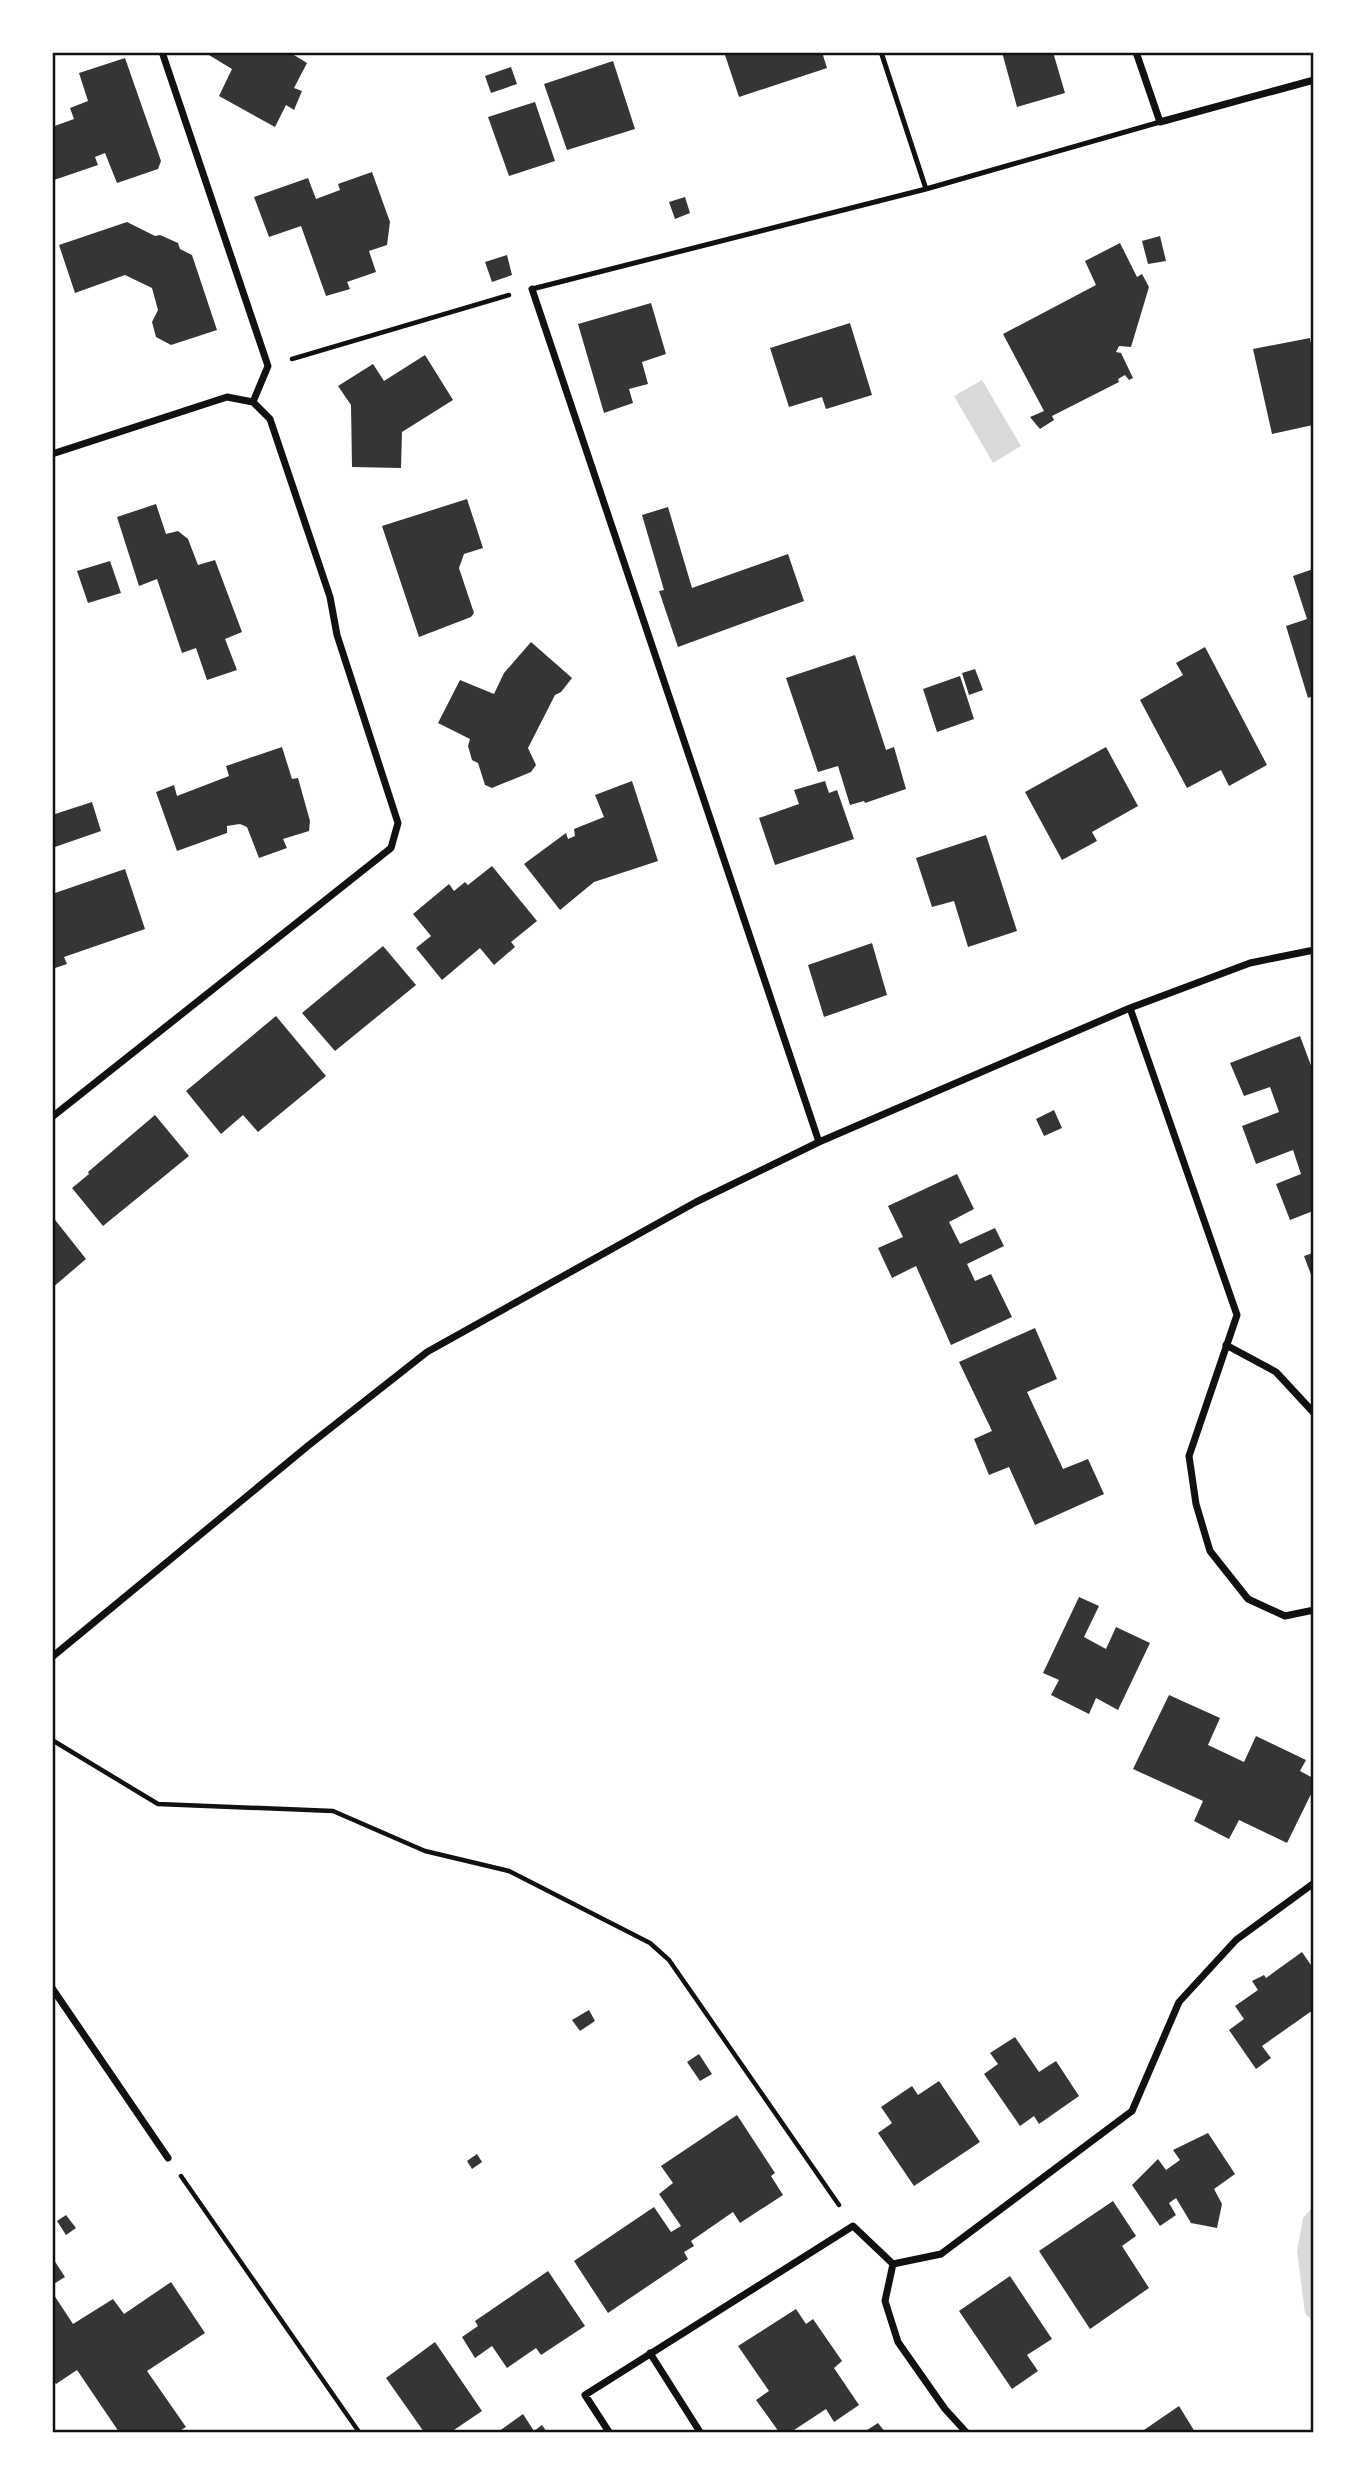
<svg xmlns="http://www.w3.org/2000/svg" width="1366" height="2485" font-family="'Times New Roman',serif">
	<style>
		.water { fill: #d9d9d9 }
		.building { fill: #353535 }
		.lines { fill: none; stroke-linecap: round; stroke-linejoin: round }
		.path { stroke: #111; stroke-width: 4.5 }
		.service { stroke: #111; stroke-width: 5 }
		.minor { stroke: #111; stroke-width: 7 }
		.neatline { fill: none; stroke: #111; stroke-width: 2.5 }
	</style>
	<rect width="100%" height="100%" fill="#fff"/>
	<path class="water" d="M 982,380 L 1021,446 L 993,463 L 954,396 Z
		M 1313,2207 L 1313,2322 L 1305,2313 L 1297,2251 L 1303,2218 Z"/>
	<path class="building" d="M 204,52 L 289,52 L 307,63 L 294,88 L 302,91 L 294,110 L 286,105 L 275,127 L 219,96 L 232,69 Z
		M 724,52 L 822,52 L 827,68 L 739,97 Z
		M 1002,52 L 1053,52 L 1065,93 L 1017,107 Z
		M 125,58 L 161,161 L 158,169 L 117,183 L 105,153 L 95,157 L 98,165 L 54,180 L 52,127 L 74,119 L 70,108 L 88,101 L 79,73 Z
		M 613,61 L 635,129 L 567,150 L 544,84 Z
		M 511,67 L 517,84 L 491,93 L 485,76 Z
		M 535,102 L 555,161 L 509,176 L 488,117 Z
		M 372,172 L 390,222 L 387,245 L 369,251 L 376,272 L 347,282 L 350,289 L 326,296 L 301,226 L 269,237 L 254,197 L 308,178 L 316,199 L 340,190 L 338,184 Z
		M 685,197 L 690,213 L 675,219 L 669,202 Z
		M 127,222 L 155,236 L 160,235 L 178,243 L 180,249 L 192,255 L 217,330 L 171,345 L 156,337 L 152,322 L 158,310 L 152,288 L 125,275 L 75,293 L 59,245 Z
		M 1160,236 L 1166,261 L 1148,264 L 1142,241 Z
		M 1120,243 L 1137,277 L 1142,274 L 1149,287 L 1131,347 L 1119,346 L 1116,352 L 1121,353 L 1133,378 L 1129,380 L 1125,375 L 1118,379 L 1119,382 L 1052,416 L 1054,420 L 1040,429 L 1030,417 L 1044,411 L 1003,334 L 1096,285 L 1085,261 Z
		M 507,255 L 512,275 L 492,282 L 485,262 Z
		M 651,303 L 666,354 L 642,362 L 648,384 L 629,389 L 633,403 L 604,413 L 578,324 Z
		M 850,323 L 872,395 L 826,409 L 822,397 L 789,407 L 770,348 Z
		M 1310,338 L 1313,355 L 1313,425 L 1272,434 L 1253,349 Z
		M 425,355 L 453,400 L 402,432 L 401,468 L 352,467 L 351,405 L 338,386 L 373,364 L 384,381 Z
		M 467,499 L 483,548 L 464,554 L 459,568 L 474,613 L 471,617 L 419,637 L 382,526 Z
		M 156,504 L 166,534 L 178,531 L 188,539 L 198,565 L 215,560 L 242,632 L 225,639 L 237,670 L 207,680 L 196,648 L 182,653 L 157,579 L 139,586 L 117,517 Z
		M 668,507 L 692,588 L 788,554 L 804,601 L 678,647 L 659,591 L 664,590 L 642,515 Z
		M 110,561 L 121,593 L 88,603 L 77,571 Z
		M 1313,569 L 1313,696 L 1308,698 L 1286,626 L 1307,619 L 1293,576 Z
		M 531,642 L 572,678 L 561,692 L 555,695 L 528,748 L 536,765 L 531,772 L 492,788 L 485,785 L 478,763 L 472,760 L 468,746 L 470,739 L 438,723 L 460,680 L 494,694 L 504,673 Z
		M 1205,647 L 1267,765 L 1229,786 L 1221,770 L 1187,788 L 1140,700 L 1183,675 L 1176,663 Z
		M 855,655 L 886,750 L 894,747 L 906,789 L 865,803 L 864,801 L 850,805 L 838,766 L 818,772 L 786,678 Z
		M 975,669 L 983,690 L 969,695 L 962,673 Z
		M 960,676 L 974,719 L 937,732 L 923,689 Z
		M 282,747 L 292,779 L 298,778 L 310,821 L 309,831 L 283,839 L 287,848 L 259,858 L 247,827 L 240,824 L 227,826 L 227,833 L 177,851 L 156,792 L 174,785 L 177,796 L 229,776 L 226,766 Z
		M 1106,747 L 1138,806 L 1092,832 L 1097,841 L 1062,860 L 1025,792 Z
		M 632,781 L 658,861 L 594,882 L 560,910 L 524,864 L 566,833 L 568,839 L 575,836 L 574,829 L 604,817 L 595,795 Z
		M 825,781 L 829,793 L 837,790 L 854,839 L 775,865 L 759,818 L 799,804 L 794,790 Z
		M 92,802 L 101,831 L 52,848 L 52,815 Z
		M 986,835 L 1017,931 L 968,947 L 954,901 L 932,907 L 916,858 Z
		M 492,866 L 537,921 L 511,942 L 515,947 L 494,965 L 480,948 L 442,980 L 416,948 L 431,936 L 413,914 L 449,884 L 454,891 L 465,882 L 468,885 Z
		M 125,869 L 145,929 L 64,957 L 67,964 L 52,969 L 52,894 Z
		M 872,943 L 887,995 L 824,1017 L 808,965 Z
		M 383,946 L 416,985 L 335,1051 L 302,1013 Z
		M 276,1016 L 326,1076 L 258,1132 L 243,1115 L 221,1134 L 186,1091 Z
		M 1300,1036 L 1313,1071 L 1313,1211 L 1290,1220 L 1276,1184 L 1301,1174 L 1293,1150 L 1256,1164 L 1242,1126 L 1279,1112 L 1270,1087 L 1244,1096 L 1230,1063 Z
		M 1054,1110 L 1062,1128 L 1044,1136 L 1036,1119 Z
		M 155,1115 L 189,1156 L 103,1226 L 72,1188 L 89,1174 L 88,1172 Z
		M 957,1174 L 974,1209 L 949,1222 L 960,1244 L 995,1228 L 1004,1246 L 967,1264 L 975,1281 L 991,1274 L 1012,1317 L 951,1345 L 916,1266 L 892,1278 L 878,1248 L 903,1237 L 888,1206 Z
		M 52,1216 L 86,1259 L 52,1288 Z
		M 1313,1253 L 1313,1280 L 1304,1256 Z
		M 1035,1328 L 1057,1379 L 1027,1392 L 1063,1469 L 1088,1459 L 1104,1494 L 1035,1525 L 1009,1467 L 989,1475 L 974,1439 L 992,1431 L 959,1362 Z
		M 1079,1597 L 1099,1606 L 1084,1637 L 1106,1649 L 1116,1627 L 1150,1643 L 1118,1710 L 1096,1698 L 1089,1714 L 1051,1695 L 1059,1680 L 1043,1673 Z
		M 1169,1695 L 1220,1718 L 1208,1745 L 1244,1762 L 1256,1736 L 1306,1760 L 1300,1771 L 1313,1778 L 1313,1790 L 1287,1843 L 1239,1820 L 1229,1839 L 1194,1821 L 1203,1801 L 1133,1769 Z
		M 1302,1952 L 1313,1968 L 1313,2010 L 1262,2046 L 1271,2058 L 1256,2069 L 1229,2030 L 1244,2019 L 1235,2006 L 1258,1990 L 1252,1981 L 1264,1975 L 1266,1978 Z
		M 589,2010 L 595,2021 L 580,2031 L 572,2020 Z
		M 1015,2037 L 1039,2072 L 1056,2061 L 1079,2096 L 1039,2124 L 1034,2116 L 1020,2126 L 984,2074 L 998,2064 L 990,2053 Z
		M 699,2054 L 712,2074 L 700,2081 L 687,2062 Z
		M 939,2081 L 980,2142 L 914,2186 L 878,2133 L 892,2123 L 881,2107 L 912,2086 L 918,2095 Z
		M 737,2115 L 775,2173 L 771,2176 L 783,2195 L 740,2223 L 733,2212 L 691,2241 L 694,2246 L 684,2252 L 688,2259 L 608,2313 L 574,2261 L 654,2207 L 671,2232 L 681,2226 L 659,2194 L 673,2183 L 661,2166 Z
		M 1208,2133 L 1235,2174 L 1214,2189 L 1222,2204 L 1217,2228 L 1191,2223 L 1176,2198 L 1169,2203 L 1176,2215 L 1160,2226 L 1132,2185 L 1158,2159 L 1166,2170 L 1180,2160 L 1173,2150 Z
		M 477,2154 L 482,2162 L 472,2169 L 467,2161 Z
		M 1113,2201 L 1136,2236 L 1122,2246 L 1149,2288 L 1090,2329 L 1039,2251 Z
		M 66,2215 L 76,2228 L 66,2235 L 57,2221 Z
		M 52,2257 L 65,2277 L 52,2285 Z
		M 548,2271 L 585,2326 L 541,2355 L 536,2348 L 507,2368 L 492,2346 L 475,2358 L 462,2337 L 478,2326 L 475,2321 Z
		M 1010,2276 L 1052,2339 L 1027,2355 L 1038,2371 L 1012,2389 L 959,2311 Z
		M 171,2282 L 205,2333 L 147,2371 L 186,2427 L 178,2432 L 119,2432 L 77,2370 L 56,2384 L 52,2379 L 52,2292 L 73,2324 L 113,2299 L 124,2314 Z
		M 796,2309 L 806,2324 L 813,2319 L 842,2361 L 834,2368 L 859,2405 L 834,2422 L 826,2409 L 791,2432 L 779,2432 L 756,2400 L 769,2391 L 738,2346 Z
		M 435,2342 L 482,2411 L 451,2432 L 424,2432 L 386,2378 Z
		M 1179,2406 L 1195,2432 L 1141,2432 Z
		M 523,2414 L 534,2431 L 542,2425 L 547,2432 L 498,2432 Z
		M 878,2423 L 885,2432 L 864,2432 Z"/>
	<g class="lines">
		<path class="path" d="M 292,359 L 509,295
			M 52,1740 L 158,1804 L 333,1811 L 425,1851 L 509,1871 L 650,1943 L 669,1960 L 839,2205
			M 181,2176 L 359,2432"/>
		<path class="service" d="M 881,52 L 926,189
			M 532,289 L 926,189 L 1160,122"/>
		<path class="minor" d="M 162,52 L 268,366 L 253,402
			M 1136,52 L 1160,122 L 1314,80
			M 532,289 L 819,1142
			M 52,454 L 227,397 L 253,402 L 270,419 L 330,597 L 337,635 L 398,823 L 391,848 L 52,1117
			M 1130,1008 L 1237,1315 L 1189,1456 L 1196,1504 L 1210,1551 L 1248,1599 L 1285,1616 L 1314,1610
			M 1226,1345 L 1276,1372 L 1314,1413
			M 52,1657 L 309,1445 L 427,1352 L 696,1202 L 819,1142 L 1130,1008 L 1250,963 L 1314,950
			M 52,1988 L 168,2158
			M 893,2264 L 941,2254 L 1132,2111 L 1179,2002 L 1236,1940 L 1314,1883
			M 650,2353 L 700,2432
			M 609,2432 L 585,2395 L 853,2226 L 893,2264 L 885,2301 L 898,2342 L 945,2409 L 966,2432"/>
	</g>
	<rect width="1366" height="2485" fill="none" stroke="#ffffff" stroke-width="108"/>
	<rect x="54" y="54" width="1258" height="2377" class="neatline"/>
</svg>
